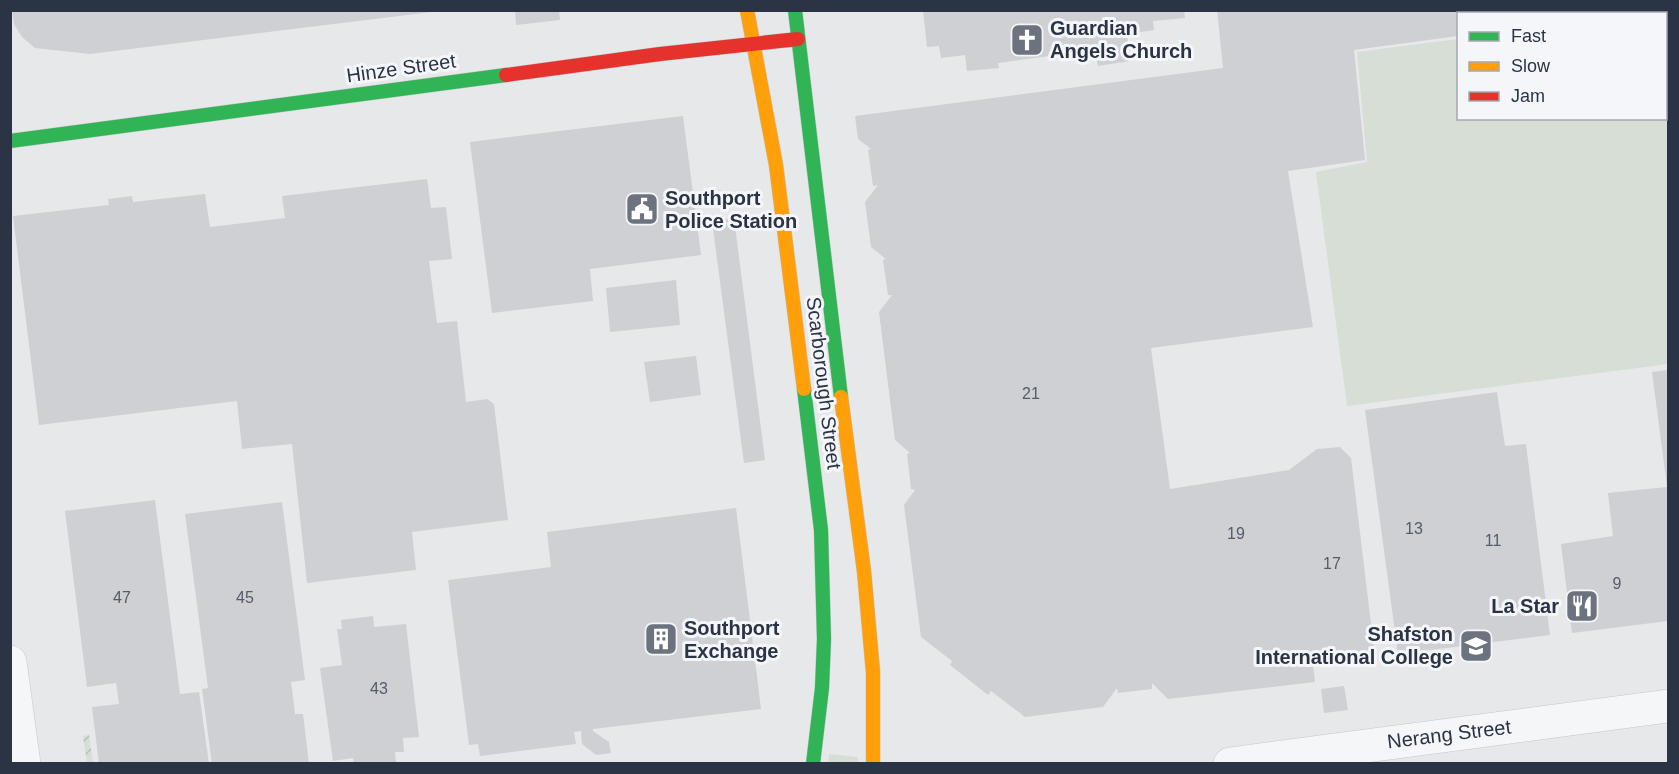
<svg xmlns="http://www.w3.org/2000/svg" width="1679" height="774" font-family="Helvetica,sans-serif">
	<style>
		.grass { fill: #d6ded6 }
		.garden { fill: url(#garden-furrows) }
		.building { fill: #ced0d3 }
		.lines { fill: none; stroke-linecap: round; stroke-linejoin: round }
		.street-casing { stroke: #c4c6c8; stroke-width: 34 }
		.fast-casing { stroke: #c4c6c8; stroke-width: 15 }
		.slow-casing { stroke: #c4c6c8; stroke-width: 15 }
		.jam-casing { stroke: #c4c6c8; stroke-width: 15 }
		.street { stroke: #f5f6f7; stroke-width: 33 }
		.fast { stroke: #30b455; stroke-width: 14 }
		.slow { stroke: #ff9f0a; stroke-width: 14 }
		.jam { stroke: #e5322d; stroke-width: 14 }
		.labels { text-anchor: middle; stroke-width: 6; stroke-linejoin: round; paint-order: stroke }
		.number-label { font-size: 16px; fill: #545c69 }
		.poi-label { font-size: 20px; font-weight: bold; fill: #2b3445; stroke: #f4f6f9; text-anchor: start }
		.street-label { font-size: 20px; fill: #2b3445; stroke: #f4f6f9 }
	</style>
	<defs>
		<pattern id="garden-furrows" width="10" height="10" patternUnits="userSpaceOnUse" patternTransform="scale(1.5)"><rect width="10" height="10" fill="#d6ded6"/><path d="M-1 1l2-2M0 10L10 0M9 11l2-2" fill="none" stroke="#b8bfb9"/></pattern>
	</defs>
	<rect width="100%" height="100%" fill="#e6e8ea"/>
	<path class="grass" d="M 1478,11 L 1668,11 L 1668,364 L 1347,406 L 1316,172 L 1367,162 L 1357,52 L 1458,39 L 1458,118 L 1666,118 L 1666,14 L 1478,14 Z
		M 829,754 L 858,757 L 858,763 L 828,764 Z"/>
	<path class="garden" d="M 89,735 L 93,763 L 87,763 L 83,736 Z"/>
	<path class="building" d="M 12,10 L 432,10 L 432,12 L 90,54 L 35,48 L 22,37 L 14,24 Z
		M 515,10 L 559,10 L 560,20 L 516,25 Z
		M 923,10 L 1184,10 L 1185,18 L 1153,21 L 1154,30 L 1127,34 L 1130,61 L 1098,66 L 1095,50 L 998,63 L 999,68 L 967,71 L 965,55 L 941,58 L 939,46 L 927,47 Z
		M 1217,10 L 1476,10 L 1476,14 L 1458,14 L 1458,36 L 1354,50 L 1365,160 L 1288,171 L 1313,327 L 1151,348 L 1170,489 L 1289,470 L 1317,449 L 1340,447 L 1351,458 L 1375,657 L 1313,665 L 1315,682 L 1168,699 L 1152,683 L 1152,689 L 1118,693 L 1117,688 L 1103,707 L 1025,717 L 991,691 L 988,695 L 950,665 L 952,661 L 921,637 L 904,505 L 915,490 L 911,489 L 907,454 L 910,453 L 895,440 L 879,312 L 892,295 L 888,295 L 883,260 L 886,259 L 871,247 L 865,202 L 878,185 L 873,186 L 868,150 L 871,149 L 858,139 L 855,116 L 1223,68 Z
		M 683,116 L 701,255 L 590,269 L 593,301 L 492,313 L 470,142 Z
		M 427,179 L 431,208 L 446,207 L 452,259 L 429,261 L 437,323 L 457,321 L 466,402 L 487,399 L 494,404 L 508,520 L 412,532 L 416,570 L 307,583 L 292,444 L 242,449 L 237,401 L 39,425 L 13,216 L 109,205 L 108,199 L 132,196 L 133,202 L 205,194 L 210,227 L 285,218 L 282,196 Z
		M 734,218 L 765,460 L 744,463 L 712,221 Z
		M 676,280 L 680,325 L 610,332 L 606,288 Z
		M 696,356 L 701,395 L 650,402 L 644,362 Z
		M 1668,370 L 1668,621 L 1572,633 L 1561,544 L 1613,536 L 1608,493 L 1667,487 L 1652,372 Z
		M 1497,392 L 1505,446 L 1526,444 L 1550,635 L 1398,654 L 1365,410 Z
		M 155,500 L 180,694 L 199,692 L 209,764 L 99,764 L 92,707 L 119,704 L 116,683 L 87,687 L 65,511 Z
		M 282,502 L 305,680 L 291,682 L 295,714 L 303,714 L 309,764 L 212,764 L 202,689 L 208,688 L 185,514 Z
		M 736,508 L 761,709 L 593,729 L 593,731 L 609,742 L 611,753 L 596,755 L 582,744 L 581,731 L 574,732 L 576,744 L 480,756 L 478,744 L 469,745 L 448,580 L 551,567 L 547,532 Z
		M 373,616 L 374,627 L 406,624 L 419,737 L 403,738 L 404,752 L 395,752 L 396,764 L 354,764 L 353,758 L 333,761 L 320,668 L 342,665 L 337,629 L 342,629 L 341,620 Z
		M 1344,686 L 1348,710 L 1324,713 L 1321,689 Z"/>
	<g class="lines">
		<defs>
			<path id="street" d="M 10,662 L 24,764
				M 1230,764 L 1668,706"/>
			<path id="fast" d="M 795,10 L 841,397
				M 10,141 L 506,75
				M 804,389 L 821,530 L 824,639 L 822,688 L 813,764"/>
			<path id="slow" d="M 747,10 L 776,165 L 804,389
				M 841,397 L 864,571 L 873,672 L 873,764"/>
			<path id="jam" d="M 506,75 L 660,54 L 798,39"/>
		</defs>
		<use href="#street" class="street-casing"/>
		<use href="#fast" class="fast-casing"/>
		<use href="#slow" class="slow-casing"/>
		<use href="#jam" class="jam-casing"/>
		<use href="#street" class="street"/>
		<use href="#fast" class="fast"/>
		<use href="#slow" class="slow"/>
		<use href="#jam" class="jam"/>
	</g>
	<defs>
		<symbol id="church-square" viewBox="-11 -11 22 22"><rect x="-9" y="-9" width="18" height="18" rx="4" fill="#6c737f" stroke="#f4f6f9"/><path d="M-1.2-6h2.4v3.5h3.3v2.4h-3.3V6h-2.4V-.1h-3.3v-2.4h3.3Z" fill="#fff"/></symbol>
		<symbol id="civic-square" viewBox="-11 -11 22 22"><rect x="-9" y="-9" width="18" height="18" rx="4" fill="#6c737f" stroke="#f4f6f9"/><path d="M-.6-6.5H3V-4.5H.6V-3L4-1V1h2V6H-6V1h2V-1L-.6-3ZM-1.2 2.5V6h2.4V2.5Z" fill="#fff"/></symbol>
		<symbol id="restaurant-square" viewBox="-11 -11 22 22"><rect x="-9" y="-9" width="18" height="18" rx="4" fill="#6c737f" stroke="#f4f6f9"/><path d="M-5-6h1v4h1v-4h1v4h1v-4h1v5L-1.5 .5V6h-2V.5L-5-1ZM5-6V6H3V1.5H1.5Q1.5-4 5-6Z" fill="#fff"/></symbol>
		<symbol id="building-square" viewBox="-11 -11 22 22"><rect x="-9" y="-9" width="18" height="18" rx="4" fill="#6c737f" stroke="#f4f6f9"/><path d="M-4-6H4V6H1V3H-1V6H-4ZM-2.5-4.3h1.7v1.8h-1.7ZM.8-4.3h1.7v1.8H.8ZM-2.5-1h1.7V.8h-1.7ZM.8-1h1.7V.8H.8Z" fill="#fff"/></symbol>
		<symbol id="school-square" viewBox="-11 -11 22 22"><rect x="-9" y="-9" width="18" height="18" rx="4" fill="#6c737f" stroke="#f4f6f9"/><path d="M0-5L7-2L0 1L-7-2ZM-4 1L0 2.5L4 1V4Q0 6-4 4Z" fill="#fff"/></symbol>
	</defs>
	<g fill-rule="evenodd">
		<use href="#church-square" x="1008" y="21" width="38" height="38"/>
		<use href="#civic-square" x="623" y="190" width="38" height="38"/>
		<use href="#restaurant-square" x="1563" y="587" width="38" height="38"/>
		<use href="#building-square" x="642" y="620" width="38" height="38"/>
		<use href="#school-square" x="1457" y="627" width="38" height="38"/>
	</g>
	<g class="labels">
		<g class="number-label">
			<text x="1031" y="399">21</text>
			<text x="1414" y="534">13</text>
			<text x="1236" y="539">19</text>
			<text x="1493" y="546">11</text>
			<text x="1332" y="569">17</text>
			<text x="1617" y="589">9</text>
			<text x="122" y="603">47</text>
			<text x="245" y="603">45</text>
			<text x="379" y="694">43</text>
		</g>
		<g class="poi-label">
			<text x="1050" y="35">Guardian<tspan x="1050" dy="23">Angels Church</tspan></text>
			<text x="665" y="205">Southport<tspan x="665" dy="23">Police Station</tspan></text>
			<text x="1559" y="613" text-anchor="end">La Star</text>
			<text x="684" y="635">Southport<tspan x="684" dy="23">Exchange</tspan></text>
			<text x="1453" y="641" text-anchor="end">Shafston<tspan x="1453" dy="23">International College</tspan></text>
		</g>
		<g class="street-label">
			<text transform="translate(401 68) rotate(-8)" y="7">Hinze Street</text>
			<text transform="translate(824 383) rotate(83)" y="7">Scarborough Street</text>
			<text transform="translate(1449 734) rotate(-7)" y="7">Nerang Street</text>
		</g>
	</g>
	<rect width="1679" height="774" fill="none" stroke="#2b3445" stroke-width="24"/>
	<rect x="1457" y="12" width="210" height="108" fill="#f4f6f9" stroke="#a4a8b1" stroke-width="1.5"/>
	<rect x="1469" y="32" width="30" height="9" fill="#30b455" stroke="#a4a8b1" stroke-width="1.5"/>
	<text x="1511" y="42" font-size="18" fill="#2b3445">Fast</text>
	<rect x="1469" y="62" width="30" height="9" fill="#ff9f0a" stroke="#a4a8b1" stroke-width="1.5"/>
	<text x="1511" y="72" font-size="18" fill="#2b3445">Slow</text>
	<rect x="1469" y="92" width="30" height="9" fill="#e5322d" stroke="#a4a8b1" stroke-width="1.5"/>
	<text x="1511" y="102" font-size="18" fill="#2b3445">Jam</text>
</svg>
